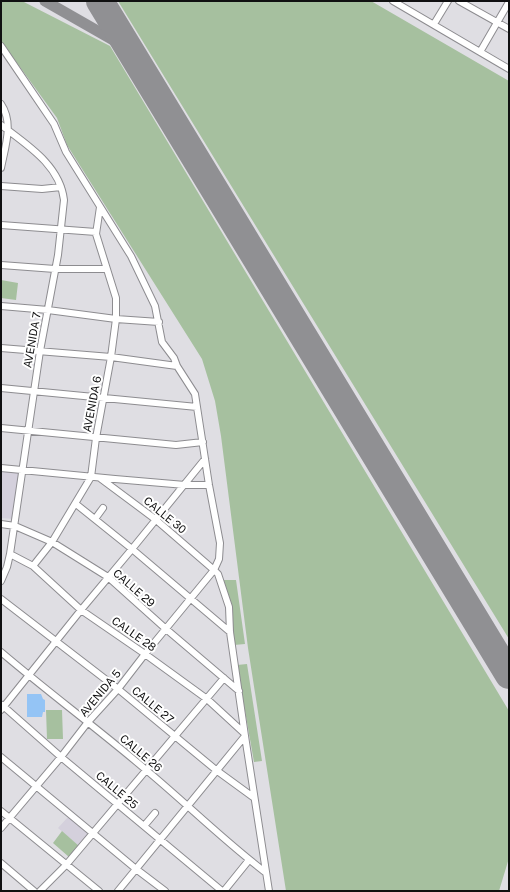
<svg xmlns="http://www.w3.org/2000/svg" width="510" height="892" font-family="'Public Sans',sans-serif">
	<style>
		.built { fill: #d4d0dc }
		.green { fill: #a6c09f }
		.water { fill: #94c4f5 }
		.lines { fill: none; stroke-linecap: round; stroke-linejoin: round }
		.taxiway { stroke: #909093; stroke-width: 11 }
		.runway { stroke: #909093; stroke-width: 28 }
		.minor-casing { stroke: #8d8c90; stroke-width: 8 }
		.minor { stroke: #fff; stroke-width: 6 }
		.labels { text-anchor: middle; stroke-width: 4; stroke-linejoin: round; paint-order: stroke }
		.street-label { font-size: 11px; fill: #101011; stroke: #fff }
	</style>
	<rect width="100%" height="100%" fill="#dfdee3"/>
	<path class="built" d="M 1,470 L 20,472 L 14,519 L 1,518 Z
		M 69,816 L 90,833 L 79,846 L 58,828 Z"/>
	<path class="green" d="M 1,1 L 22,1 L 110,46 L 509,711 L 509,858 L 499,891 L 286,891 L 248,648 L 221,436 L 215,401 L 202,359 L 67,145 L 57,118 L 1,41 Z
		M 118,1 L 371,1 L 509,81 L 509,639 Z
		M 1,280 L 18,283 L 16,300 L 1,298 Z
		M 222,580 L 236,580 L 245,644 L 234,645 Z
		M 247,664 L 262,761 L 254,762 L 237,665 Z
		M 46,710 L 62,710 L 63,739 L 47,739 Z
		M 62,831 L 79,846 L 69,857 L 53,843 Z"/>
	<path class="water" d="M 27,694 L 41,694 L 43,699 L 45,700 L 45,712 L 43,712 L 42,717 L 27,717 Z"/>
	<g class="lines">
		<path class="taxiway" d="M 45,1 L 129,49"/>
		<path class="runway" d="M 100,1 L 509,675"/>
		<defs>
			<path id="minor" d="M 393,1 L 509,69
				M 459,1 L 509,29
				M 434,24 L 448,1
				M 1,46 L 54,124 L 66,152 L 131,256 L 155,306 L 162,342 L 174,358 L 177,366 L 195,394 L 209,485 L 220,543 L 219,559 L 214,570 L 218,574 L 229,607 L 230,632 L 245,736 L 269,891
				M 480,52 L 509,2
				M 1,104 C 14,123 5,147 1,168
				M 1,125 C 27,145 60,165 64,200 L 58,255 L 40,351 L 10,554 L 7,567 L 1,581
				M 1,186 L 42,189 L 61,187
				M 1,225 L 96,232
				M 1,265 L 55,269 L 106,269
				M 1,306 L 48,310 L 116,319 L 159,322
				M 1,348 L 111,357 L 177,366
				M 1,388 L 197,407
				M 1,428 L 176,445 L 203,442
				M 1,468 L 115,479 L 185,485 L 209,485
				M 76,504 L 132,549 L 230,632
				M 95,519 L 103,508
				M 1,524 L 15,526 L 52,542 L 108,577 L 166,629 L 239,691
				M 10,554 L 33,566 L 81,610 L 145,654 L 207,699 L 244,733
				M 33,566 L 52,542 L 91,477 L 96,438 L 111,357 L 116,319 L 116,298 L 96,234 L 100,207
				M 1,599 L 118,689 L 216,770 L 253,797
				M 1,652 C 48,692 98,729 145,769 C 186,803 223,840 265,872
				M 2,705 L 61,757 L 222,891
				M 1,710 L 81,610 L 132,549 L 205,459
				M 1,757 L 136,869 L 165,891
				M 1,811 L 99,891
				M 144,826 L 155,813
				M 1,828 L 61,757 L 88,722 L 118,689 L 145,654 L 214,570 L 155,519 L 100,478
				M 1,863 L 34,891
				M 40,891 L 66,865 L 224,678
				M 118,891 L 245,736
				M 224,891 L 249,860"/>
		</defs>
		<use href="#minor" class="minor-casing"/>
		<use href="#minor" class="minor"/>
	</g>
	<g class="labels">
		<g class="street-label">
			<text transform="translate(32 340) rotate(-80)" y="4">AVENIDA 7</text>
			<text transform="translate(92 404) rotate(-79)" y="4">AVENIDA 6</text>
			<text transform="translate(165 515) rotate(39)" y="4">CALLE 30</text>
			<text transform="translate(134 588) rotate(41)" y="4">CALLE 29</text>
			<text transform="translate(134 634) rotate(35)" y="4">CALLE 28</text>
			<text transform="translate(100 693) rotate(-50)" y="4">AVENIDA 5</text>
			<text transform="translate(153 705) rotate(40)" y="4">CALLE 27</text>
			<text transform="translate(141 753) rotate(40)" y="4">CALLE 26</text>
			<text transform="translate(117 790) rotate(40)" y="4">CALLE 25</text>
		</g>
	</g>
	<rect width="510" height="892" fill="none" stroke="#101011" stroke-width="4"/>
</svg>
